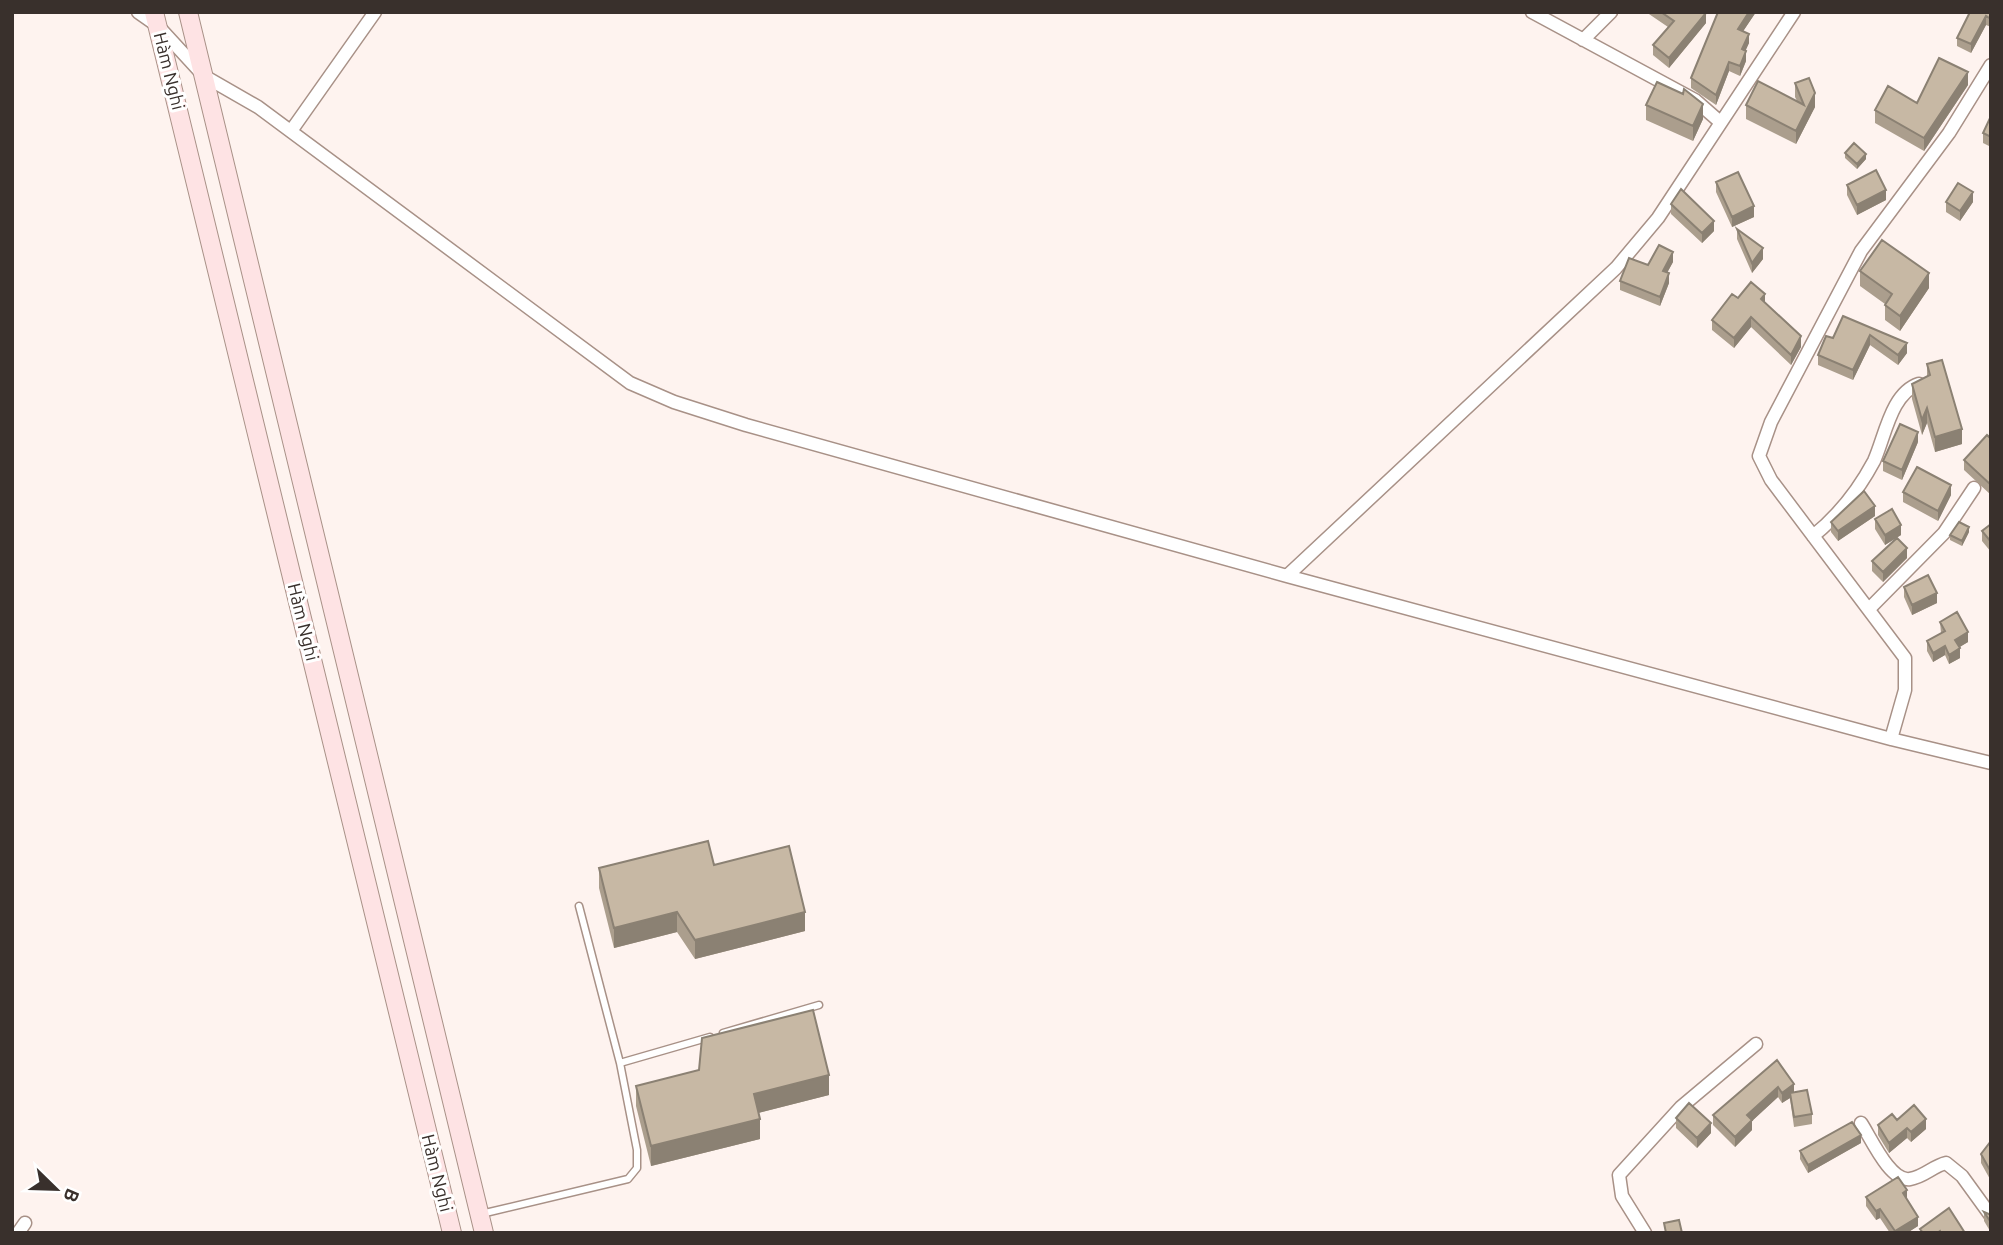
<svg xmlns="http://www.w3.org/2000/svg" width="2003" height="1245" font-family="Ubuntu,sans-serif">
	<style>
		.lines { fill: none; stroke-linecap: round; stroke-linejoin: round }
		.service-casing { stroke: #a89187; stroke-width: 9 }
		.minor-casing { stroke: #a89187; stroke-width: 15 }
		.secondary-casing { stroke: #a89187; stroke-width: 20 }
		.service { stroke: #fff; stroke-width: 6 }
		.minor { stroke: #fff; stroke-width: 12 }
		.secondary { stroke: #fee3e4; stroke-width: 18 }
		.wall { fill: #ab9e8d }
		.shaded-wall { fill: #8b8173 }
		.building { fill: #c7b8a4; stroke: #8b8173; stroke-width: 2 }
		.labels { text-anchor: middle; stroke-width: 6; stroke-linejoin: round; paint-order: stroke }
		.street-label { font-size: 18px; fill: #39302c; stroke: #fff }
	</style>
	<rect width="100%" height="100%" fill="#fef3ef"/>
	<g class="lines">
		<defs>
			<path id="service" d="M 723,1033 L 819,1005
				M 620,1063 L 710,1037
				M 481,1214 L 628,1179 L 637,1168 L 637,1150 L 620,1063 L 579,906"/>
			<path id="minor" d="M 138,12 L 158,26 L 204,76 L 258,107 L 630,383 L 674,402 L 746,425 L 1287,576 L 1891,739 L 1991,763
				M 1532,12 L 1695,100 L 1719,121
				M 1583,40 L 1611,12
				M 291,131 L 375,12
				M 1813,536 C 1838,516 1859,489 1874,461 C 1885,437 1891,393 1919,384
				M 1287,576 L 1616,268 L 1658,218 L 1794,12
				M 1869,609 L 1944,533 L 1974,488
				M 1891,739 L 1905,690 L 1905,658 L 1771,480 L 1759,456 L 1771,422 L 1861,251 L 1949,133 L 1991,65
				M 1861,1123 C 1871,1138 1890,1182 1910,1179 C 1924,1177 1933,1166 1946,1163 L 1962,1176 L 1991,1216
				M 18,1233 L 25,1223
				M 1645,1233 L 1622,1196 L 1619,1175 L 1681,1107 L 1756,1044"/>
			<path id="secondary" d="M 154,12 L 452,1233
				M 188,12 L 484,1233"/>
		</defs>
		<use href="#service" class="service-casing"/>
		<use href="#minor" class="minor-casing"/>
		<use href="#secondary" class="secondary-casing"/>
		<use href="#service" class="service"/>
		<use href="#minor" class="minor"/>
		<use href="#secondary" class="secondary"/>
	</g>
	<path class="wall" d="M 1646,12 L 1705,12 L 1706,23 L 1669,68 L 1653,55 L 1653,45 L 1668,27 Z
		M 1718,12 L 1756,12 L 1743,31 L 1749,43 L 1745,50 L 1746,61 L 1740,76 L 1729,71 L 1716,105 L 1691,88 L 1691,78 Z
		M 1969,12 L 1991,12 L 1991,27 L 1986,25 L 1971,53 L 1957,46 L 1957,38 L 1970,13 Z
		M 1795,83 L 1815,107 L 1796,144 L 1746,119 L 1746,105 L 1797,101 L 1795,97 Z
		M 1968,85 L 1924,151 L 1875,123 L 1875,110 L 1917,103 Z
		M 1646,105 L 1703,119 L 1693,141 L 1646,120 Z
		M 1991,116 L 1991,147 L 1983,143 L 1983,133 Z
		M 1845,153 L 1866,159 L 1857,169 L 1845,158 Z
		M 1716,182 L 1754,217 L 1732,227 L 1716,192 Z
		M 1847,185 L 1886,200 L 1857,215 L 1847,195 Z
		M 1946,202 L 1973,202 L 1960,221 L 1946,212 Z
		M 1671,204 L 1714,231 L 1702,243 L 1671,214 Z
		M 1737,229 L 1763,259 L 1752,273 L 1737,239 Z
		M 1673,262 L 1667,273 L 1669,283 L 1660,306 L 1620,290 L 1620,281 L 1648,265 Z
		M 1860,271 L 1929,288 L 1900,331 L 1885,320 L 1885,304 L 1860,286 Z
		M 1738,298 L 1765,303 L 1801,347 L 1791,365 L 1751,327 L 1734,348 L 1712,330 L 1712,320 Z
		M 1843,316 L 1907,353 L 1898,365 L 1870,345 L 1853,380 L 1818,365 L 1818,355 L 1833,338 Z
		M 1927,364 L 1962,444 L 1935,452 L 1927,423 L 1922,435 L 1912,399 L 1912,384 L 1927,376 Z
		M 1991,431 L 1991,495 L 1964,470 L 1964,460 L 1988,436 Z
		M 1918,442 L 1902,480 L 1883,471 L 1883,461 Z
		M 1903,492 L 1951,495 L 1938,521 L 1903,502 Z
		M 1875,516 L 1838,541 L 1831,532 L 1831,522 Z
		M 1875,519 L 1901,535 L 1885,545 L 1875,529 Z
		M 1991,524 L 1991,552 L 1982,541 L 1982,531 Z
		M 1969,532 L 1962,546 L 1950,540 L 1950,535 Z
		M 1907,558 L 1883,582 L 1872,571 L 1872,561 Z
		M 1904,587 L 1937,603 L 1912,615 L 1904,597 Z
		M 1940,622 L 1968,642 L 1959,647 L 1960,658 L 1949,664 L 1945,655 L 1933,662 L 1927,651 L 1927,641 L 1941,633 Z
		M 714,865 L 805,931 L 695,959 L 677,932 L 614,948 L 599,888 L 599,868 Z
		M 1777,1060 L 1794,1092 L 1812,1114 L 1812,1124 L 1794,1127 L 1790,1098 L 1782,1103 L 1778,1097 L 1752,1121 L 1752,1130 L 1735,1147 L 1713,1125 L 1713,1115 Z
		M 636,1086 L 829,1095 L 758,1113 L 760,1139 L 651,1166 L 636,1106 Z
		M 1676,1118 L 1711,1133 L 1697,1148 L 1676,1128 Z
		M 1897,1120 L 1926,1129 L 1911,1142 L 1907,1138 L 1889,1153 L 1878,1135 L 1878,1125 Z
		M 1991,1141 L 1991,1181 L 1981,1163 L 1981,1154 Z
		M 1861,1143 L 1808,1173 L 1800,1159 L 1800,1151 Z
		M 1866,1197 L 1907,1199 L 1918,1226 L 1907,1233 L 1890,1233 L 1880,1218 L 1876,1220 L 1866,1206 Z
		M 1984,1212 L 1991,1215 L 1990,1231 L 1984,1221 Z"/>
	<path class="shaded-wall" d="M 1749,12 L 1756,12 L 1738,39 L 1738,29 Z
		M 1706,13 L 1706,23 L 1669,68 L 1669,58 Z
		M 1986,16 L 1986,25 L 1971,53 L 1971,44 Z
		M 1749,34 L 1749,43 L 1742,59 L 1742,49 Z
		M 1746,51 L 1746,61 L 1740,76 L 1740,66 Z
		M 1729,62 L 1729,71 L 1716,105 L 1716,95 Z
		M 1968,72 L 1968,85 L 1924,151 L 1924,138 Z
		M 1815,93 L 1815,107 L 1796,144 L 1796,131 Z
		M 1703,104 L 1703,119 L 1693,141 L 1693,126 Z
		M 1866,154 L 1866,159 L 1857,169 L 1857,164 Z
		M 1886,190 L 1886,200 L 1857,215 L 1857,205 Z
		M 1973,192 L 1973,202 L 1960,221 L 1960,211 Z
		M 1754,206 L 1754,217 L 1732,227 L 1732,217 Z
		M 1714,221 L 1714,231 L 1702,243 L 1702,233 Z
		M 1763,248 L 1763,259 L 1752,273 L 1752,263 Z
		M 1673,252 L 1673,262 L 1663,280 L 1663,271 Z
		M 1669,273 L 1669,283 L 1660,306 L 1660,297 Z
		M 1929,273 L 1929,288 L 1900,331 L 1900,316 Z
		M 1765,294 L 1765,304 L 1761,299 Z
		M 1751,317 L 1751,327 L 1734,348 L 1734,338 Z
		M 1870,335 L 1870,345 L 1853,380 L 1853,370 Z
		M 1801,336 L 1801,347 L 1791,365 L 1791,355 Z
		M 1907,343 L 1907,353 L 1898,365 L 1898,355 Z
		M 1927,408 L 1927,423 L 1922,435 L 1922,420 Z
		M 1962,429 L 1962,444 L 1935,452 L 1935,437 Z
		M 1918,432 L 1918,442 L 1902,480 L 1902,470 Z
		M 1951,485 L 1951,495 L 1938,521 L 1938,511 Z
		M 1875,506 L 1875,516 L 1838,541 L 1838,531 Z
		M 1901,525 L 1901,535 L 1885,545 L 1885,535 Z
		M 1969,527 L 1969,532 L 1962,546 L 1962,541 Z
		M 1907,548 L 1907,558 L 1883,582 L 1883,572 Z
		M 1937,593 L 1937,603 L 1912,615 L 1912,605 Z
		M 1968,632 L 1968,642 L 1955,650 L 1955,640 Z
		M 1945,646 L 1945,655 L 1933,662 L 1933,653 Z
		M 1960,648 L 1960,658 L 1949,664 L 1949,655 Z
		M 677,912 L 677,932 L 614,948 L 614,928 Z
		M 805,912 L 805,931 L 695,959 L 695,940 Z
		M 829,1075 L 829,1095 L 754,1114 L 754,1094 Z
		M 1794,1084 L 1794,1094 L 1790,1093 L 1790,1098 L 1782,1103 L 1782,1093 Z
		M 1778,1087 L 1778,1097 L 1752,1121 L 1752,1130 L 1735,1147 L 1735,1137 L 1747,1115 Z
		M 760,1119 L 760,1139 L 651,1166 L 651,1146 Z
		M 1926,1119 L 1926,1129 L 1911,1142 L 1911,1132 Z
		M 1711,1123 L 1711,1133 L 1697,1148 L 1697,1138 Z
		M 1907,1128 L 1907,1138 L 1889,1153 L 1889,1143 Z
		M 1861,1135 L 1861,1143 L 1808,1173 L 1808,1165 Z
		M 1907,1190 L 1907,1199 L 1903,1202 L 1903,1193 Z
		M 1880,1209 L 1880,1218 L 1876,1220 L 1876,1211 Z
		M 1918,1217 L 1918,1226 L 1907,1233 L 1895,1233 L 1895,1231 Z"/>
	<path class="building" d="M 1661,12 L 1706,13 L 1669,58 L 1653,45 L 1674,21 Z
		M 1718,12 L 1749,12 L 1738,29 L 1749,34 L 1742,49 L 1746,51 L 1740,66 L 1729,62 L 1716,95 L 1691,78 Z
		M 1970,12 L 1991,12 L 1991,19 L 1986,16 L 1971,44 L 1957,38 Z
		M 1939,58 L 1968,72 L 1924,138 L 1875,110 L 1888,86 L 1917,103 Z
		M 1809,78 L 1815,93 L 1796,131 L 1746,105 L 1758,81 L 1804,105 L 1795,83 Z
		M 1657,82 L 1683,94 L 1684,89 L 1703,104 L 1693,126 L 1646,105 Z
		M 1991,116 L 1991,137 L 1983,133 Z
		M 1854,143 L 1866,154 L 1857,164 L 1845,153 Z
		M 1876,170 L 1886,190 L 1857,205 L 1847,185 Z
		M 1738,172 L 1754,206 L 1732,217 L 1716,182 Z
		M 1958,183 L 1973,192 L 1960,211 L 1946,202 Z
		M 1681,189 L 1714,221 L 1702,233 L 1671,204 Z
		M 1737,229 L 1763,248 L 1752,263 Z
		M 1882,240 L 1929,273 L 1900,316 L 1885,305 L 1892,294 L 1860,271 Z
		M 1659,245 L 1673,252 L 1663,271 L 1669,273 L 1660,297 L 1620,281 L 1629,258 L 1648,265 Z
		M 1751,282 L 1765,294 L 1761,299 L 1801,336 L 1791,355 L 1751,317 L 1734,338 L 1712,320 L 1732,294 L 1738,298 Z
		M 1843,316 L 1907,343 L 1898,355 L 1870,335 L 1853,370 L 1818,355 L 1826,336 L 1833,338 Z
		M 1942,360 L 1962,429 L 1935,437 L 1927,408 L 1922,420 L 1912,384 L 1930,375 L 1927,364 Z
		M 1900,424 L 1918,432 L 1902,470 L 1883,461 Z
		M 1987,435 L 1991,439 L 1991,485 L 1964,460 Z
		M 1917,467 L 1951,485 L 1938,511 L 1903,492 Z
		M 1864,491 L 1875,506 L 1838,531 L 1831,522 Z
		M 1892,509 L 1901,525 L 1885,535 L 1875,519 Z
		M 1959,522 L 1969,527 L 1962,541 L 1950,535 Z
		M 1991,524 L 1991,542 L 1982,531 Z
		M 1897,538 L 1907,548 L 1883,572 L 1872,561 Z
		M 1928,575 L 1937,593 L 1912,605 L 1904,587 Z
		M 1957,612 L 1968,632 L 1955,640 L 1960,648 L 1949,655 L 1945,646 L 1933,653 L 1927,641 L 1945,631 L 1940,622 Z
		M 708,841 L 714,865 L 789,846 L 805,912 L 695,940 L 677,912 L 614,928 L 599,868 Z
		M 813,1010 L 829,1075 L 754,1094 L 760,1119 L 651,1146 L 636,1086 L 699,1070 L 702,1038 Z
		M 1777,1060 L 1794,1084 L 1782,1093 L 1778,1087 L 1747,1115 L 1752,1120 L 1735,1137 L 1713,1115 Z
		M 1807,1090 L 1812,1114 L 1794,1117 L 1790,1093 Z
		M 1689,1103 L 1711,1123 L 1697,1138 L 1676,1118 Z
		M 1914,1105 L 1926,1119 L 1911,1132 L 1907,1128 L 1889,1143 L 1878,1125 L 1892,1114 L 1897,1120 Z
		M 1852,1122 L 1861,1135 L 1808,1165 L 1800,1151 Z
		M 1991,1141 L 1991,1172 L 1981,1154 Z
		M 1898,1177 L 1907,1190 L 1903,1193 L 1918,1217 L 1895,1231 L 1880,1209 L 1876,1211 L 1866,1197 Z
		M 1949,1208 L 1965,1233 L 1941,1233 L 1940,1231 L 1937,1233 L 1923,1233 L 1920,1229 Z
		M 1984,1212 L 1991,1215 L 1991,1221 L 1990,1221 Z
		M 1679,1220 L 1682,1233 L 1666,1233 L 1664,1223 Z"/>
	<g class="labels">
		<g class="street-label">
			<text transform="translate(169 71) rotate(76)" y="6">Hàm Nghi</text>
			<text transform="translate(303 622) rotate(76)" y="6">Hàm Nghi</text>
			<text transform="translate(437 1173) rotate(76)" y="6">Hàm Nghi</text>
		</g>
	</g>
	<rect width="2003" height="1245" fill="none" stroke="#39302c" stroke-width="28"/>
	<g transform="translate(56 1189) rotate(113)" stroke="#ffffff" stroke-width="5" paint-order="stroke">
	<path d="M0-5L12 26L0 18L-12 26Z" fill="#39302c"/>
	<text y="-10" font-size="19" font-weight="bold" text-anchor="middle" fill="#39302c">B</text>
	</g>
</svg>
